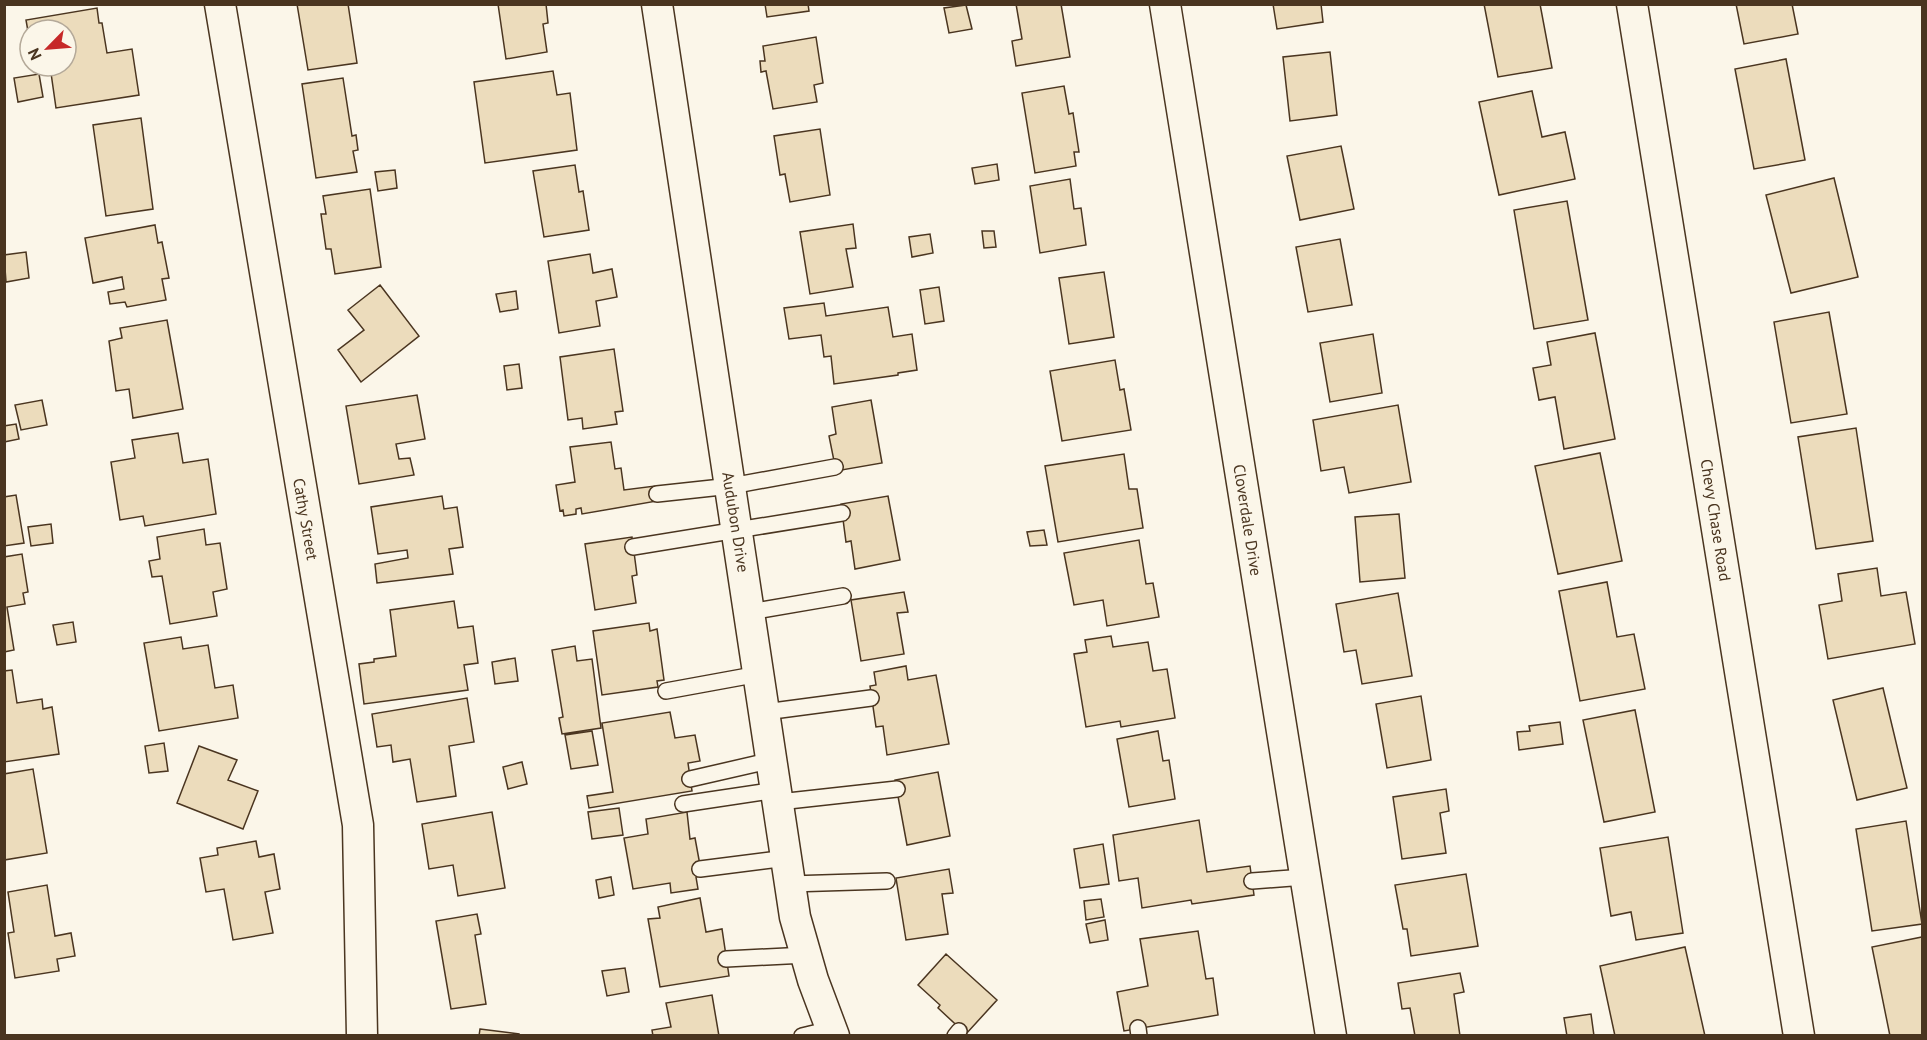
<svg xmlns="http://www.w3.org/2000/svg" width="1927" height="1040" font-family="'PT Sans',sans-serif">
	<style>
		.building { fill: #ecdcbc; stroke: #4a3520; stroke-width: 1.5 }
		.lines { fill: none; stroke-linecap: round; stroke-linejoin: round }
		.service-casing { stroke: #4a3520; stroke-width: 18 }
		.minor-casing { stroke: #4a3520; stroke-width: 33 }
		.service { stroke: #fbf6e9; stroke-width: 15 }
		.minor { stroke: #fbf6e9; stroke-width: 30 }
		.labels { text-anchor: middle; stroke-width: 4.5; stroke-linejoin: round; paint-order: stroke }
		.street-label { font-size: 16px; fill: #4a3520; stroke: #fbf6e9 }
	</style>
	<rect width="100%" height="100%" fill="#fbf6e9"/>
	<path class="building" d="M 297,4 L 348,4 L 357,63 L 308,70 Z
		M 498,4 L 546,4 L 548,23 L 543,24 L 547,52 L 506,59 Z
		M 765,4 L 808,4 L 809,11 L 767,17 Z
		M 1016,4 L 1061,4 L 1070,57 L 1016,66 L 1012,41 L 1022,39 Z
		M 1273,4 L 1321,4 L 1323,22 L 1277,29 Z
		M 1484,4 L 1540,4 L 1552,68 L 1498,77 Z
		M 1736,4 L 1792,4 L 1798,34 L 1744,44 Z
		M 966,5 L 972,29 L 949,33 L 944,8 Z
		M 97,8 L 99,23 L 102,23 L 107,53 L 132,49 L 139,95 L 56,108 L 50,66 L 66,66 L 66,30 L 30,30 L 29,37 L 26,20 Z
		M 816,37 L 823,83 L 814,85 L 817,102 L 773,109 L 766,71 L 761,72 L 760,61 L 765,61 L 763,46 Z
		M 1330,52 L 1337,115 L 1290,121 L 1283,57 Z
		M 1786,59 L 1805,160 L 1754,169 L 1735,69 Z
		M 553,71 L 557,95 L 570,93 L 577,150 L 485,163 L 474,82 Z
		M 39,74 L 43,97 L 18,102 L 14,78 Z
		M 343,78 L 352,136 L 356,135 L 358,150 L 353,151 L 357,172 L 316,178 L 302,84 Z
		M 1064,86 L 1069,114 L 1073,113 L 1079,152 L 1074,152 L 1076,166 L 1035,173 L 1022,93 Z
		M 1532,91 L 1542,137 L 1565,132 L 1575,179 L 1499,195 L 1479,102 Z
		M 141,118 L 153,209 L 106,216 L 93,125 Z
		M 820,129 L 830,195 L 790,202 L 785,174 L 780,175 L 774,136 Z
		M 1341,146 L 1354,209 L 1300,220 L 1287,156 Z
		M 997,164 L 999,180 L 975,184 L 972,168 Z
		M 575,165 L 579,192 L 583,191 L 589,230 L 544,237 L 533,171 Z
		M 395,170 L 397,188 L 378,191 L 375,172 Z
		M 1834,178 L 1858,277 L 1791,293 L 1766,195 Z
		M 1070,179 L 1074,209 L 1081,208 L 1086,245 L 1040,253 L 1030,186 Z
		M 370,189 L 381,267 L 335,274 L 331,249 L 326,249 L 321,214 L 326,214 L 323,196 Z
		M 1567,201 L 1588,320 L 1534,329 L 1514,210 Z
		M 853,224 L 856,248 L 846,249 L 853,287 L 810,294 L 800,232 Z
		M 155,225 L 158,243 L 162,242 L 169,278 L 162,279 L 166,300 L 127,307 L 125,302 L 110,304 L 108,292 L 124,289 L 122,277 L 93,283 L 85,238 Z
		M 982,231 L 994,231 L 996,247 L 984,248 Z
		M 930,234 L 933,253 L 912,257 L 909,237 Z
		M 1340,239 L 1352,305 L 1308,312 L 1296,247 Z
		M 26,252 L 29,278 L 6,282 L 4,255 Z
		M 590,254 L 593,273 L 612,269 L 617,297 L 596,301 L 600,326 L 559,333 L 548,261 Z
		M 1104,272 L 1114,337 L 1069,344 L 1059,278 Z
		M 380,285 L 419,336 L 361,382 L 338,350 L 364,330 L 348,310 Z
		M 939,287 L 944,321 L 925,324 L 920,290 Z
		M 516,291 L 518,309 L 500,312 L 496,294 Z
		M 824,303 L 826,316 L 888,307 L 893,337 L 912,334 L 917,370 L 898,373 L 898,375 L 834,384 L 831,356 L 824,357 L 821,335 L 789,339 L 784,308 Z
		M 1829,312 L 1847,414 L 1791,423 L 1774,322 Z
		M 167,320 L 183,409 L 133,418 L 129,389 L 116,391 L 109,341 L 122,338 L 120,328 Z
		M 1595,333 L 1615,439 L 1564,449 L 1555,397 L 1539,400 L 1533,368 L 1551,365 L 1547,342 Z
		M 1373,334 L 1382,393 L 1330,402 L 1320,343 Z
		M 614,349 L 623,411 L 615,412 L 617,424 L 583,429 L 582,418 L 568,420 L 560,357 Z
		M 1115,360 L 1120,390 L 1124,389 L 1131,430 L 1062,441 L 1050,371 Z
		M 519,364 L 522,388 L 507,390 L 504,366 Z
		M 417,395 L 425,439 L 396,444 L 399,459 L 410,458 L 414,475 L 359,484 L 346,406 Z
		M 42,400 L 47,425 L 21,430 L 15,405 Z
		M 871,400 L 882,463 L 836,471 L 829,436 L 836,434 L 832,407 Z
		M 1398,405 L 1411,482 L 1349,493 L 1344,467 L 1321,471 L 1313,420 Z
		M 16,424 L 19,439 L 4,442 L 4,426 Z
		M 1856,428 L 1873,541 L 1816,549 L 1798,437 Z
		M 178,433 L 183,463 L 208,459 L 216,514 L 145,526 L 143,516 L 120,520 L 111,462 L 135,458 L 132,440 Z
		M 611,442 L 615,469 L 621,468 L 624,490 L 655,486 L 657,501 L 582,514 L 581,508 L 576,509 L 576,514 L 564,516 L 563,510 L 560,511 L 556,485 L 575,482 L 570,447 Z
		M 1600,453 L 1622,561 L 1558,574 L 1535,466 Z
		M 1124,454 L 1129,489 L 1137,489 L 1143,528 L 1058,542 L 1045,466 Z
		M 16,495 L 24,543 L 4,546 L 4,497 Z
		M 442,496 L 444,509 L 457,507 L 463,547 L 449,549 L 453,574 L 377,583 L 375,564 L 408,558 L 407,550 L 378,554 L 371,507 Z
		M 888,496 L 900,560 L 855,569 L 851,541 L 846,542 L 841,504 Z
		M 1399,514 L 1405,578 L 1360,582 L 1355,517 Z
		M 51,524 L 53,543 L 31,546 L 28,527 Z
		M 204,529 L 206,545 L 220,543 L 227,589 L 213,592 L 217,616 L 170,624 L 162,576 L 152,577 L 149,561 L 160,559 L 157,537 Z
		M 1044,530 L 1047,545 L 1030,546 L 1027,532 Z
		M 632,537 L 637,575 L 632,576 L 636,603 L 595,610 L 585,544 Z
		M 1139,540 L 1146,584 L 1153,583 L 1159,617 L 1107,626 L 1103,600 L 1074,605 L 1064,553 Z
		M 22,554 L 28,592 L 23,593 L 25,604 L 7,607 L 14,650 L 4,652 L 4,557 Z
		M 1877,568 L 1881,596 L 1906,592 L 1915,644 L 1828,659 L 1819,605 L 1842,601 L 1838,574 Z
		M 1607,582 L 1617,637 L 1634,634 L 1645,689 L 1580,701 L 1559,591 Z
		M 904,592 L 908,612 L 897,613 L 904,654 L 861,661 L 851,600 Z
		M 1398,593 L 1412,676 L 1362,684 L 1356,650 L 1344,652 L 1336,604 Z
		M 454,601 L 458,628 L 473,626 L 478,663 L 464,665 L 468,690 L 364,704 L 359,664 L 374,662 L 374,659 L 396,656 L 390,610 Z
		M 73,622 L 76,642 L 57,645 L 53,625 Z
		M 649,623 L 650,631 L 657,629 L 664,680 L 657,681 L 658,687 L 602,695 L 593,631 Z
		M 1111,636 L 1113,647 L 1148,642 L 1153,671 L 1167,669 L 1175,718 L 1121,727 L 1120,721 L 1086,727 L 1074,654 L 1087,652 L 1085,640 Z
		M 181,637 L 183,649 L 208,645 L 215,688 L 233,685 L 238,718 L 159,731 L 144,643 Z
		M 575,646 L 577,661 L 592,659 L 601,728 L 562,734 L 559,718 L 563,717 L 552,650 Z
		M 515,658 L 518,681 L 495,684 L 492,662 Z
		M 906,666 L 908,680 L 936,675 L 949,744 L 887,755 L 883,726 L 876,727 L 870,686 L 876,685 L 874,672 Z
		M 12,670 L 17,703 L 42,699 L 43,709 L 52,707 L 59,754 L 4,762 L 4,671 Z
		M 1883,688 L 1907,788 L 1857,800 L 1833,700 Z
		M 1421,696 L 1431,760 L 1387,768 L 1376,704 Z
		M 467,698 L 474,742 L 449,746 L 456,796 L 417,802 L 410,759 L 393,762 L 391,745 L 377,747 L 372,714 Z
		M 1635,710 L 1655,812 L 1604,822 L 1583,720 Z
		M 670,712 L 675,738 L 695,735 L 700,761 L 688,763 L 692,791 L 589,808 L 587,796 L 613,792 L 602,723 Z
		M 1560,722 L 1563,744 L 1519,750 L 1517,732 L 1530,731 L 1529,726 Z
		M 592,731 L 598,765 L 571,769 L 565,735 Z
		M 1158,731 L 1163,761 L 1169,760 L 1175,799 L 1129,807 L 1117,739 Z
		M 164,743 L 168,771 L 149,773 L 145,746 Z
		M 199,746 L 237,760 L 228,780 L 258,791 L 243,829 L 177,803 Z
		M 522,762 L 527,784 L 508,789 L 503,767 Z
		M 33,769 L 47,853 L 4,860 L 4,774 Z
		M 938,772 L 950,836 L 907,845 L 895,780 Z
		M 1446,789 L 1449,811 L 1440,813 L 1446,853 L 1402,859 L 1393,797 Z
		M 619,808 L 623,835 L 592,839 L 588,812 Z
		M 492,812 L 505,888 L 458,896 L 453,865 L 429,869 L 422,824 Z
		M 687,812 L 690,839 L 695,838 L 702,876 L 696,877 L 698,889 L 671,893 L 670,883 L 633,889 L 624,838 L 648,834 L 646,819 Z
		M 1199,820 L 1207,872 L 1250,866 L 1254,895 L 1192,904 L 1191,900 L 1142,908 L 1138,878 L 1119,881 L 1113,835 Z
		M 1906,821 L 1922,924 L 1872,931 L 1856,829 Z
		M 1668,837 L 1683,933 L 1636,940 L 1631,912 L 1611,916 L 1600,848 Z
		M 256,841 L 259,857 L 274,854 L 280,889 L 265,892 L 273,933 L 233,940 L 224,889 L 206,892 L 200,858 L 218,855 L 217,848 Z
		M 1103,844 L 1109,884 L 1080,888 L 1074,849 Z
		M 949,869 L 953,893 L 942,894 L 948,934 L 906,940 L 896,878 Z
		M 1466,874 L 1478,946 L 1411,956 L 1407,929 L 1403,929 L 1395,885 Z
		M 611,877 L 614,895 L 599,898 L 596,880 Z
		M 47,885 L 55,936 L 71,933 L 75,956 L 57,959 L 59,971 L 15,978 L 8,933 L 14,932 L 8,892 Z
		M 700,898 L 706,932 L 722,929 L 729,976 L 660,987 L 648,919 L 660,918 L 658,907 Z
		M 1101,899 L 1104,917 L 1086,920 L 1084,901 Z
		M 477,914 L 481,934 L 475,935 L 486,1004 L 451,1009 L 436,921 Z
		M 1105,920 L 1108,940 L 1090,943 L 1086,924 Z
		M 1198,931 L 1206,979 L 1213,978 L 1218,1015 L 1124,1031 L 1117,992 L 1148,986 L 1140,939 Z
		M 1922,937 L 1922,1036 L 1890,1036 L 1872,947 Z
		M 1685,947 L 1705,1036 L 1615,1036 L 1600,966 Z
		M 946,954 L 997,1000 L 966,1034 L 938,1008 L 940,1005 L 918,985 Z
		M 625,968 L 629,992 L 607,996 L 602,971 Z
		M 1460,973 L 1464,992 L 1454,994 L 1460,1036 L 1415,1036 L 1410,1008 L 1402,1009 L 1398,983 Z
		M 712,995 L 719,1036 L 653,1036 L 652,1030 L 671,1027 L 666,1003 Z
		M 1591,1014 L 1594,1036 L 1567,1036 L 1564,1018 Z
		M 480,1029 L 519,1034 L 519,1036 L 479,1036 Z"/>
	<g class="lines">
		<defs>
			<path id="service" d="M 657,494 L 731,486 L 835,467
				M 633,547 L 842,513
				M 750,612 L 843,596
				M 666,691 L 759,674
				M 765,712 L 871,698
				M 690,779 L 773,760
				M 779,802 L 897,789
				M 683,804 L 777,790
				M 700,869 L 787,858
				M 1252,881 L 1305,877
				M 790,884 L 887,881
				M 726,959 L 806,955
				M 1138,1028 L 1139,1036
				M 802,1036 L 831,1029
				M 955,1036 L 959,1031"/>
			<path id="minor" d="M 220,4 L 358,825 L 362,1036
				M 657,4 L 795,917 L 813,980 L 834,1036
				M 1165,4 L 1331,1036
				M 1632,4 L 1799,1036"/>
		</defs>
		<use href="#service" class="service-casing"/>
		<use href="#minor" class="minor-casing"/>
		<use href="#service" class="service"/>
		<use href="#minor" class="minor"/>
	</g>
	<g class="labels">
		<g class="street-label">
			<text transform="translate(306 519) rotate(80)" y="6">Cathy Street</text>
			<text transform="translate(1248 520) rotate(81)" y="6">Cloverdale Drive</text>
			<text transform="translate(1716 520) rotate(81)" y="6">Chevy Chase Road</text>
			<text transform="translate(736 522) rotate(81)" y="6">Audubon Drive</text>
		</g>
	</g>
	<rect width="1927" height="1040" fill="none" stroke="#4a3520" stroke-width="12"/>
	<g transform="translate(48 48) rotate(245)"><circle r="28" fill="#fbf6e9" stroke="#b4a999" stroke-width="1.5"/>
	<path d="M0-4.5L10 22L0 15L-10 22Z" fill="#c62828"/>
	<text y="-9" font-size="16" font-weight="bold" text-anchor="middle" fill="#4a3520">N</text>
	</g>
</svg>
